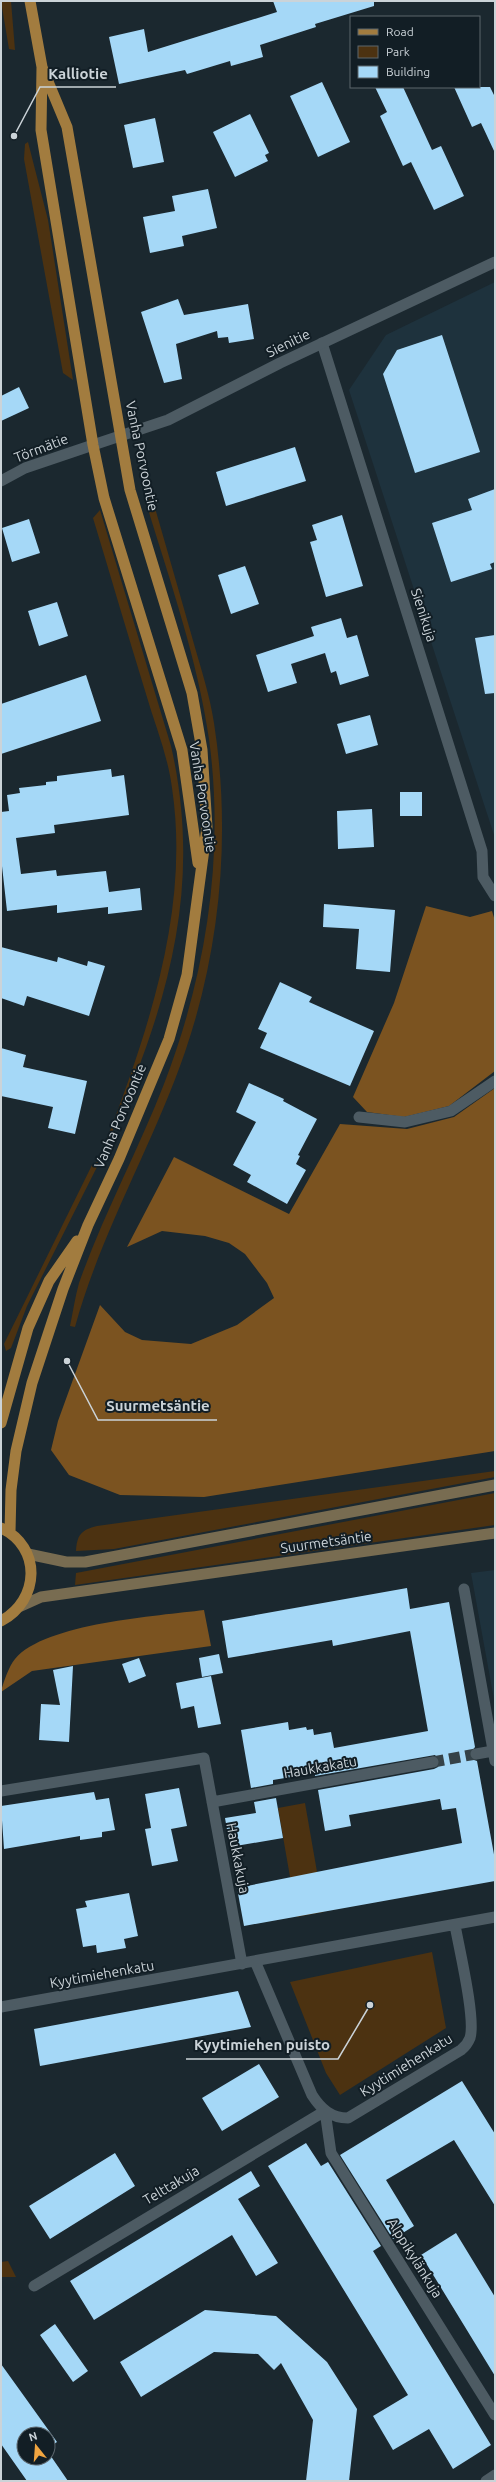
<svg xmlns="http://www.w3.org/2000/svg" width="496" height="2482" font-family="Ubuntu,sans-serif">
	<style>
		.built { fill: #1e323d }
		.green { fill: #4c3211 }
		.forest { fill: #7b5320 }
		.building { fill: #a5d8f7 }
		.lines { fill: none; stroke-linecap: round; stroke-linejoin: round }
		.minor-tunnel { stroke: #354248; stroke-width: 11; stroke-dasharray: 11 5.5; stroke-linecap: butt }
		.minor { stroke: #4d5b63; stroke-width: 11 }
		.tertiary { stroke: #4d5b63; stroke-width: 11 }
		.secondary { stroke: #786c51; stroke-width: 11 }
		.primary { stroke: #a27c3f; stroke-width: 11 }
		.labels { text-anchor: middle; stroke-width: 4; stroke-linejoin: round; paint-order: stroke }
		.street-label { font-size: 14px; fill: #cbd3d8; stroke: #121e25 }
		.leader { fill: none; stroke: #cbd3d8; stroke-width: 1.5 }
		.callout-dot { fill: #cbd3d8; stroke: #121e25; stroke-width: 1.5 }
		.callout-label { font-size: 15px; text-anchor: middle; font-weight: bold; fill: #cbd3d8; stroke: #121e25; stroke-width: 4; stroke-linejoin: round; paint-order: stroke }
	</style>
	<rect width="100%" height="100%" fill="#1b282f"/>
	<path class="built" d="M 495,282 L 495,838 L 349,390 L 386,335 Z
		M 495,1570 L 495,1705 L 471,1573 Z"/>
	<path class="green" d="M 1,1 L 11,1 L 15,50 L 9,49 Z
		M 28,142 L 48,220 L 73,380 L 63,373 L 24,159 L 25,144 Z
		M 147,495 L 150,497 L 155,508 C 168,553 181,598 194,644 C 201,669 210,696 214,723 C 231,832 221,947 185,1052 C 153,1145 101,1232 75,1327 L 70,1326 C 73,1312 75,1297 79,1283 C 103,1215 138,1151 164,1084 C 206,975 225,856 209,739 C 197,656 168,576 144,496 Z
		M 100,510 L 171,746 C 204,890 166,1010 108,1142 L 107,1139 C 149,1028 190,908 172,788 C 168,756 155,725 146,694 C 128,636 111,577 93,518 Z
		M 97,1162 L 99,1163 L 27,1306 L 11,1348 L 6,1351 L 4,1344 L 92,1165 Z
		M 495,1471 L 495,1477 L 114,1549 L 76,1551 C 77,1535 81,1530 97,1526 Z
		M 495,1493 L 495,1525 L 75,1585 L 76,1573 Z
		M 305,1803 L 324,1912 L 297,1917 L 278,1808 Z
		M 432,1952 L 446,2028 L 340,2095 L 326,2073 L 290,1982 Z
		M 8,2261 L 16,2277 L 1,2277 L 1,2262 Z"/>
	<path class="forest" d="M 426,906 L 470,917 L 492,911 L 495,921 L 495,1071 L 449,1106 L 404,1117 L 367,1112 L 353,1097 L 394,1003 Z
		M 495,1088 L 495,1451 L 204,1497 L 120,1495 L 69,1475 L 51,1450 L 58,1421 L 100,1305 L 125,1332 L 142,1340 L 191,1344 L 237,1325 L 274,1298 L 267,1283 L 245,1254 L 229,1243 L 205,1236 L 162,1231 L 127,1247 L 174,1157 L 289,1214 L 340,1124 L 407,1129 L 454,1117 Z
		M 204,1610 L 211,1646 L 32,1671 L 1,1692 C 3,1683 9,1666 15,1659 C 45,1623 158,1616 204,1610 Z"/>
	<path class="building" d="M 273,1 L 374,1 L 374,6 L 315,24 L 316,27 L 260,45 L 263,57 L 231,66 L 230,61 L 187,74 L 185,70 L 119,84 L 109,37 L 144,29 L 148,52 L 277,12 Z
		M 322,82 L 350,142 L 318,157 L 290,96 Z
		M 375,87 L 403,87 L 432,150 L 441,146 L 464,196 L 434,210 L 411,162 L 403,166 L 380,116 L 387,112 Z
		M 454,87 L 490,87 L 495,97 L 495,153 L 481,123 L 472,127 Z
		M 250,114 L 269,153 L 265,155 L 268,161 L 235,177 L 213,132 Z
		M 155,118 L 164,162 L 133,168 L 124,125 Z
		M 208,189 L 217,228 L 182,236 L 184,246 L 150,253 L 143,217 L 175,211 L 172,196 Z
		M 178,299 L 184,315 L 248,304 L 254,339 L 229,343 L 228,337 L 218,338 L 217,331 L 176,344 L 182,379 L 164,383 L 141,312 Z
		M 442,335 L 480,452 L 415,473 L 383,374 L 397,350 Z
		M 19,387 L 29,408 L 1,421 L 1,396 Z
		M 295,447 L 306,481 L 226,506 L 216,472 Z
		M 495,489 L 495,562 L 490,564 L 492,569 L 451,582 L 432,523 L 472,510 L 468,499 Z
		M 342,515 L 363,586 L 326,597 L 310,542 L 317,540 L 312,525 Z
		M 29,519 L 40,553 L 12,562 L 2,528 Z
		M 245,566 L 259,604 L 231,614 L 218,575 Z
		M 57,602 L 68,636 L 39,646 L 28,611 Z
		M 341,618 L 347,638 L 357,635 L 369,676 L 340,685 L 336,671 L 331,673 L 325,653 L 291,664 L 297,683 L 268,692 L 256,655 L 314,636 L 311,627 Z
		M 495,635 L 495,693 L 485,694 L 475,638 Z
		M 86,675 L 101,721 L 1,754 L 1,704 Z
		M 370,715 L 378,745 L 346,754 L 337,724 Z
		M 111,769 L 112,777 L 124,775 L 129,815 L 54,825 L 55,833 L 16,838 L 21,874 L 56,870 L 57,876 L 106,871 L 109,892 L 140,888 L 142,910 L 108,914 L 108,907 L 57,913 L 57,905 L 7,911 L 1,857 L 1,812 L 9,811 L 7,795 L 20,793 L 19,788 L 46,785 L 46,782 L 57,781 L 57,776 Z
		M 400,792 L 422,792 L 422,816 L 400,816 Z
		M 372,809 L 374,847 L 338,849 L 337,811 Z
		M 324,904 L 395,910 L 390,972 L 356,969 L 359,929 L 323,927 Z
		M 1,947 L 57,962 L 58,957 L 87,966 L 88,961 L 105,966 L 89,1016 L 27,996 L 24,1006 L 1,998 Z
		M 280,982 L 312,997 L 309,1002 L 374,1031 L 350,1086 L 260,1048 L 267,1033 L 258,1029 Z
		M 1,1048 L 26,1055 L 23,1067 L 87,1081 L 75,1134 L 48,1128 L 53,1107 L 1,1096 Z
		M 249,1083 L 284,1099 L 283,1101 L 317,1119 L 298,1155 L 300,1156 L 296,1164 L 306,1170 L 287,1204 L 247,1182 L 251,1175 L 233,1165 L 256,1122 L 236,1112 Z
		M 407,1588 L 410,1609 L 449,1602 L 475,1747 L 469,1755 L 471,1759 L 477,1761 L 495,1860 L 495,1881 L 244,1926 L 237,1888 L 462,1843 L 456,1808 L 442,1810 L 440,1799 L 349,1815 L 351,1826 L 325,1831 L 318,1790 L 434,1769 L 438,1767 L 440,1761 L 435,1755 L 315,1776 L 315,1773 L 273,1780 L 273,1784 L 251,1788 L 241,1730 L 288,1722 L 289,1730 L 306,1727 L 307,1730 L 313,1729 L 314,1735 L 331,1732 L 334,1748 L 428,1731 L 410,1631 L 333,1646 L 332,1640 L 228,1658 L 222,1621 Z
		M 219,1654 L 223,1673 L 202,1677 L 199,1658 Z
		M 139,1658 L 146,1676 L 129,1683 L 122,1664 Z
		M 73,1666 L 69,1742 L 39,1740 L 41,1704 L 60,1705 L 53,1670 Z
		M 211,1676 L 221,1724 L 198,1728 L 194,1706 L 181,1709 L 176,1683 Z
		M 179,1788 L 187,1826 L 171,1829 L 178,1861 L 152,1866 L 145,1829 L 151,1828 L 145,1794 Z
		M 94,1792 L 96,1800 L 109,1798 L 115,1830 L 102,1832 L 102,1837 L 80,1840 L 80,1836 L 4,1849 L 1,1806 Z
		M 276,1798 L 283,1838 L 230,1847 L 225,1818 L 256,1813 L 254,1802 Z
		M 129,1893 L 138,1936 L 124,1939 L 126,1948 L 97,1953 L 96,1945 L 83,1947 L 76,1909 L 87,1907 L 85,1901 Z
		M 238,1991 L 251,2027 L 40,2066 L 34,2029 Z
		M 259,2064 L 279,2097 L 222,2131 L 202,2098 Z
		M 462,2081 L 495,2134 L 495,2206 L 454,2140 L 386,2180 L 414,2226 L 393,2239 L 340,2155 Z
		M 306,2143 L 321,2166 L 328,2162 L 381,2246 L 373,2251 L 491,2445 L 453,2469 L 429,2429 L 393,2450 L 373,2416 L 408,2395 L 268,2166 Z
		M 115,2153 L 135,2186 L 50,2239 L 29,2206 Z
		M 251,2171 L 260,2186 L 238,2199 L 278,2263 L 256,2276 L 232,2235 L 94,2320 L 70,2281 Z
		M 456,2233 L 495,2297 L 495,2376 L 421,2255 Z
		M 205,2310 L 276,2316 L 327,2362 L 357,2409 L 349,2481 L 306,2481 L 313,2420 L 281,2363 L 274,2370 L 258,2354 L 214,2352 L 141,2397 L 120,2362 Z
		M 55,2324 L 88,2371 L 73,2382 L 40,2335 Z
		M 1,2364 L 57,2442 L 48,2448 L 48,2434 L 24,2434 L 24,2458 L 48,2458 L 48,2452 L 68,2481 L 27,2481 L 1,2444 Z"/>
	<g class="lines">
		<path class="minor-tunnel" d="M 433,1762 L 476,1754"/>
		<path class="minor" d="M 322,343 L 482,851 L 483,877 L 495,896
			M 1,481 L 25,468 L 93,445
			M 359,1117 L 405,1122 L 451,1111 L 495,1081
			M 464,1589 L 495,1761
			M 476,1754 L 493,1751
			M 1,1791 L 204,1758 L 242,1964
			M 212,1802 L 433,1762
			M 255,1961 L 312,2095 C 321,2109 331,2118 348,2118 L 461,2050 C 465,2047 468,2043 470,2038 C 476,2019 459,1948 455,1925
			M 1,2007 L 495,1917
			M 325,2111 L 331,2153 L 495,2415
			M 34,2286 L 325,2111
			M 486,2481 L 495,2475"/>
		<path class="tertiary" d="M 93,445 L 168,420 L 280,363 L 495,262"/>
		<path class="secondary" d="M 28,1554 L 66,1562 L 85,1562 L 495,1485
			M 21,1606 L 41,1597 L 495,1533"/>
		<path class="primary" d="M 30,1 L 42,67 L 41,130 L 93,445 L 104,498 L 182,750 L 198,863
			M 1,1423 L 28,1328 L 49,1281 L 77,1241
			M 1,1528 C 42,1547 40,1600 1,1621
			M 10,1532 L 11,1490 L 16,1451 L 32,1383 L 63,1289 L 88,1225 L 119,1159 L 169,1039 L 187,975 L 207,827 L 202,750 L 192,693 L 130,490 L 67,127 L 42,67"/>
	</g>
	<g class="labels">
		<g class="street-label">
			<text transform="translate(288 343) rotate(-26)" y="5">Sienitie</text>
			<text transform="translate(41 448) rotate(-21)" y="5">Törmätie</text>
			<text transform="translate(142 456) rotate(78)" y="5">Vanha Porvoontie</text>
			<text transform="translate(424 615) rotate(72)" y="5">Sienikuja</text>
			<text transform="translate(203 797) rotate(81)" y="5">Vanha Porvoontie</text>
			<text transform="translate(120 1116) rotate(-67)" y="5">Vanha Porvoontie</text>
			<text transform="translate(326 1542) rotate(-8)" y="5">Suurmetsäntie</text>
			<text transform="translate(320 1767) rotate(-10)" y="5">Haukkakatu</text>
			<text transform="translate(238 1858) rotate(79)" y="5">Haukkakuja</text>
			<text transform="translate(102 1974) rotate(-10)" y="5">Kyytimiehenkatu</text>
			<text transform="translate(406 2065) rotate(-32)" y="5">Kyytimiehenkatu</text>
			<text transform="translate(171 2185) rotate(-31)" y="5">Telttakuja</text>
			<text transform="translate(415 2258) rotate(58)" y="5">Alppikylänkuja</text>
		</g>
	</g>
	<path class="leader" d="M14 136L40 87H116M67 1361L98 1420H217M370 2005L338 2059H186"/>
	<g class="callout-dot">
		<circle cx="14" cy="136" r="4"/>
		<circle cx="67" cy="1361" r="4"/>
		<circle cx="370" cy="2005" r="4"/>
	</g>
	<g class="callout-label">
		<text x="78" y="79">Kalliotie</text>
		<text x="158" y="1411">Suurmetsäntie</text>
		<text x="262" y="2050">Kyytimiehen puisto</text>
	</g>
	<rect width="496" height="2482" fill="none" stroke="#cbd3d8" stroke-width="4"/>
	<rect x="350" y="16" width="130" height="72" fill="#121e25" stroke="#5c666d"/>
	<rect x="358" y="29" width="20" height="6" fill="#a27c3f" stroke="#5c666d"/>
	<text x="386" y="36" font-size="12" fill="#cbd3d8">Road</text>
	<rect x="358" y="46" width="20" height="12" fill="#4c3211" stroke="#5c666d"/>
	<text x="386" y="56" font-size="12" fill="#cbd3d8">Park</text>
	<rect x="358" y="66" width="20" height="12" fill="#a5d8f7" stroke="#5c666d"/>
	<text x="386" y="76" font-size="12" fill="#cbd3d8">Building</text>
	<g transform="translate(36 2446) rotate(343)"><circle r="19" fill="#121e25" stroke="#5c666d"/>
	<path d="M0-3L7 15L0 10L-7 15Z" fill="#f1a540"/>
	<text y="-6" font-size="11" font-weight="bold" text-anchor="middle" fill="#cbd3d8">N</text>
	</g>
</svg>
